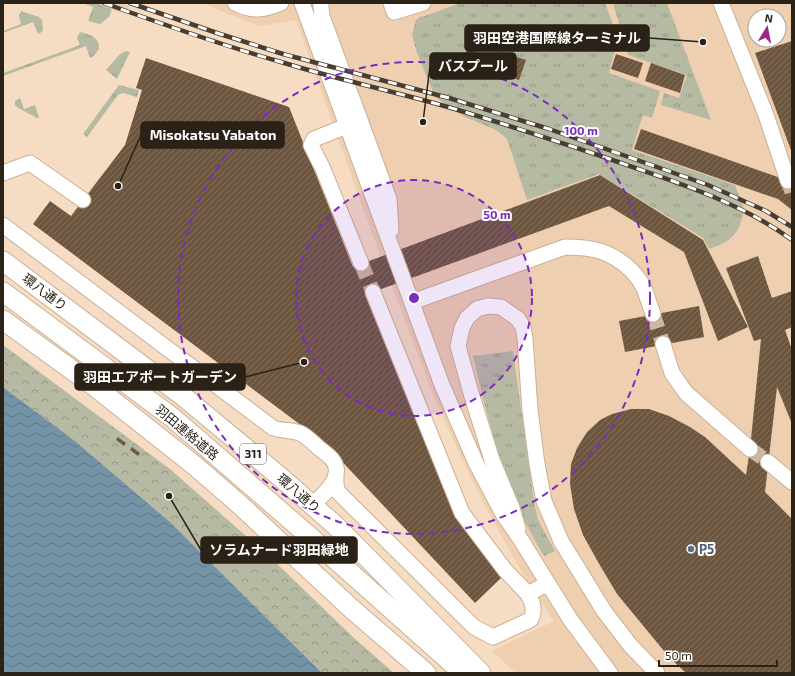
<svg xmlns="http://www.w3.org/2000/svg" width="795" height="676" font-family="'Exo 2','Noto Sans JP',sans-serif">
	<style>
		.built { fill: #eecfaf; fill-rule: evenodd }
		.grass { fill: url(#grass-tufts) }
		.park { fill: url(#park-crowns) }
		.water { fill: url(#water-waves) }
		.building { fill: url(#building-hatch) }
		.lines { fill: none; stroke-linecap: round; stroke-linejoin: round }
		.minor-tunnel { stroke: #ccb7a0; stroke-width: 15; stroke-dasharray: 15 8; stroke-linecap: butt }
		.minor-casing { stroke: #c9b198; stroke-width: 17 }
		.major-casing { stroke: #c9b198; stroke-width: 21 }
		.minor { stroke: #fff; stroke-width: 15 }
		.major { stroke: #fff; stroke-width: 19 }
		.rail-casing { stroke: #493d31; stroke-width: 4.5 }
		.rail { stroke: #fff; stroke-width: 3; stroke-dasharray: 9; stroke-linecap: butt }
		.ring { fill: none; stroke: #7b2cbf; stroke-width: 2; stroke-dasharray: 7 5 }
		.service-dot { fill: #5c6f8a; stroke: #fff; stroke-width: 1.5 }
		.labels { text-anchor: middle; stroke-width: 4; stroke-linejoin: round; paint-order: stroke }
		.shield { fill: #fff; stroke: #6a645d; stroke-width: 1 }
		.shield-label { font-size: 12px; font-weight: bold; fill: #2a2117 }
		.street-label { font-size: 13px; fill: #2a2117; stroke: #fff }
		.service-label { font-size: 13px; font-weight: bold; fill: #4e5e75; stroke: #fff; text-anchor: start }
		.centre { fill: #7b2cbf; stroke: #fff; stroke-width: 2 }
		.ring-label { font-size: 12px; text-anchor: middle; font-weight: bold; fill: #7b2cbf; stroke: #fff; stroke-width: 4; stroke-linejoin: round; paint-order: stroke }
		.leader { fill: none; stroke: #2a2117; stroke-width: 1.5 }
		.callout-dot { fill: #2a2117; stroke: #fff; stroke-width: 1.5 }
		.callout { fill: #2a2117; stroke: #2a2117; stroke-width: 1.5 }
		.callout-label { font-size: 14px; text-anchor: middle; font-weight: bold; fill: #fff }
	</style>
	<defs>
		<pattern id="grass-tufts" width="24" height="20" patternUnits="userSpaceOnUse"><rect width="24" height="20" fill="#b7baa3"/><path d="M3 7l-1-3M5 7V3M7 7l1-3M15 17l-1-3M17 17v-4M19 17l1-3" fill="none" stroke="#959784"/></pattern>
		<pattern id="park-crowns" width="20" height="18" patternUnits="userSpaceOnUse"><rect width="20" height="18" fill="#b7baa3"/><path d="M2 6a3 3 0 1 1 6 0M12 15a3 3 0 1 1 6 0" fill="none" stroke="#959784"/></pattern>
		<pattern id="water-waves" width="16" height="10" patternUnits="userSpaceOnUse"><rect width="16" height="10" fill="#7593a7"/><path d="M0 5q4-4 8 0t8 0" fill="none" stroke="#607887"/></pattern>
		<pattern id="building-hatch" width="6" height="6" patternUnits="userSpaceOnUse"><rect width="6" height="6" fill="#6c563f"/><path d="M-1 1l2-2M0 6l6-6M5 7l2-2" fill="none" stroke="#81705e"/></pattern>
	</defs>
	<rect width="100%" height="100%" fill="#f5dcc2"/>
	<path class="built" d="M 95,3 L 130,3 L 126,14 Z
		M 206,3 L 792,3 L 792,673 L 516,673 L 492,651 L 554,621 L 528,583 L 490,515 L 468,472 L 433,395 L 367,220 L 296,20 L 260,26 L 213,8 ZM 755,16 L 779,16 L 779,40 L 755,40 Z"/>
	<path class="grass" d="M 82,3 L 95,3 L 112,9 L 109,17 L 100,24 L 88,21 L 93,7 Z
		M 460,3 L 605,3 L 613,24 L 615,49 L 609,73 L 660,91 L 652,118 L 643,115 L 632,150 L 735,185 C 737,192 741,199 743,206 C 744,211 743,217 741,222 C 736,238 724,244 709,249 L 703,238 L 599,174 L 527,200 L 507,139 L 496,130 L 463,116 L 435,97 L 417,53 L 412,35 L 416,20 L 421,16 L 422,17 Z
		M 613,3 L 667,3 L 711,120 L 661,105 L 664,93 L 679,98 L 687,75 L 628,55 Z
		M 21,11 L 39,17 L 42,20 L 43,28 L 42,32 L 38,34 L 33,22 L 3,33 L 3,31 L 21,24 L 19,16 Z
		M 80,32 C 90,35 99,36 99,49 L 94,56 L 90,58 L 86,46 L 3,76 L 3,73 L 80,45 L 77,38 Z
		M 126,51 L 130,52 L 117,79 L 106,70 L 120,54 Z
		M 119,85 L 139,90 L 137,97 L 123,93 L 118,95 L 87,137 L 83,134 Z
		M 20,98 L 24,109 L 35,105 L 39,118 L 37,118 L 18,108 L 15,105 L 15,101 Z
		M 513,351 L 534,502 L 538,520 L 555,551 L 544,556 C 538,546 532,535 526,524 C 501,472 486,413 473,356 Z"/>
	<path class="park" d="M 3,345 L 170,469 L 271,558 L 354,638 L 394,673 L 322,673 L 170,522 L 75,441 L 3,387 Z"/>
	<path class="water" d="M 3,387 L 75,441 L 170,522 L 322,673 L 3,673 Z"/>
	<path class="building" d="M 792,41 L 792,153 L 755,53 Z
		M 467,49 L 498,60 L 501,52 L 526,60 L 519,80 L 463,61 Z
		M 616,54 L 643,63 L 638,78 L 611,69 Z
		M 146,58 L 289,107 L 353,267 L 600,175 L 703,240 L 748,327 L 718,341 L 684,252 L 609,206 L 365,295 L 454,514 L 502,577 L 475,603 L 333,452 L 306,429 L 33,224 L 50,201 L 71,216 L 125,145 L 142,90 L 136,88 Z
		M 651,63 L 685,75 L 680,93 L 645,81 Z
		M 641,129 L 792,182 L 792,210 L 778,199 L 634,149 Z
		M 758,256 L 772,298 L 792,291 L 792,327 L 785,330 L 792,350 L 792,424 L 777,387 L 765,492 L 792,519 L 792,673 L 686,673 L 669,657 L 617,594 L 598,562 L 583,535 L 574,509 L 570,484 L 571,464 L 577,448 L 587,432 L 600,420 L 612,414 L 631,409 L 649,409 L 669,416 L 690,427 L 705,437 L 746,475 L 750,449 L 761,339 L 754,341 L 726,268 Z
		M 699,306 L 704,337 L 625,352 L 619,321 Z
		M 118,437 L 126,443 L 124,446 L 116,440 Z
		M 132,447 L 140,453 L 138,456 L 130,450 Z"/>
	<g class="lines">
		<path class="minor-tunnel" d="M 788,181 L 792,192
			M 361,263 L 373,292
			M 653,314 L 663,344
			M 750,449 L 768,462"/>
		<defs>
			<path id="minor" d="M 235,3 C 253,12 263,10 281,3
				M 302,3 L 442,385 L 476,463 L 503,514 L 521,540 L 570,619 L 610,673
				M 321,3 L 321,7 L 322,16 L 389,199 L 391,230
				M 391,3 L 394,12 L 423,3
				M 721,3 L 766,115 L 788,181
				M 347,126 L 314,139 L 311,145 L 323,169 L 361,263
				M 3,173 L 30,163 L 83,200
				M 3,225 L 273,428 C 282,431 292,430 300,433 C 307,436 314,444 320,449 C 325,453 333,458 335,464 C 342,480 322,495 313,505
				M 373,292 L 462,513 L 505,570 L 528,594 L 548,583
				M 412,302 L 565,247 C 593,247 611,251 631,270 C 636,275 641,282 644,288 C 647,296 650,306 653,314
				M 663,344 L 672,373 L 686,393 L 750,449
				M 768,462 L 792,482
				M 336,477 L 336,485 L 338,492 L 474,627 L 493,637 L 530,620 C 536,612 533,603 528,594
				M 518,529 L 512,508 L 492,460 L 471,393 L 458,346 L 462,328 L 467,318 L 477,309 L 488,306 L 501,307 L 518,319 L 523,327 L 525,338 L 530,410 L 537,464 L 544,501 L 561,541 L 604,611 L 630,645 L 657,673"/>
			<path id="major" d="M 3,261 L 184,397 L 278,475 L 336,526 L 481,673
				M 3,292 L 173,418 L 308,535 L 463,673
				M 3,320 L 94,386 L 194,465 L 239,504 L 353,610 L 426,673"/>
		</defs>
		<use href="#minor" class="minor-casing"/>
		<use href="#major" class="major-casing"/>
		<use href="#minor" class="minor"/>
		<use href="#major" class="major"/>
		<defs>
			<path id="rail" d="M 104,3 C 162,24 221,45 281,62 C 336,79 392,91 448,107 C 499,122 550,139 601,156 C 666,179 736,199 792,240
				M 130,3 L 220,34 L 283,54 L 449,98 L 549,129 L 708,185 L 766,211 L 792,227"/>
		</defs>
		<use href="#rail" class="rail-casing"/>
		<use href="#rail" class="rail"/>
	</g>
	<circle cx="414" cy="298" r="118" fill="#7b2cbf" fill-opacity=".12"/>
	<g class="ring">
		<circle cx="414" cy="298" r="118"/>
		<circle cx="414" cy="298" r="236"/>
	</g>
	<circle class="service-dot" cx="691" cy="549" r="4"/>
	<g class="labels">
		<rect class="shield" x="240" y="444" width="26" height="20" rx="3"/>
		<g class="shield-label">
			<text x="253" y="458">311</text>
		</g>
		<g class="street-label">
			<text transform="translate(45 292) rotate(37)" y="5">環八通り</text>
			<text transform="translate(187 432) rotate(40)" y="5">羽田連絡道路</text>
			<text transform="translate(299 493) rotate(41)" y="5">環八通り</text>
		</g>
		<g class="service-label">
			<text x="699" y="554">P5</text>
		</g>
	</g>
	<circle cx="414" cy="298" r="6" class="centre"/>
	<g class="ring-label">
		<text x="581" y="135">100 m</text>
		<text x="497" y="219">50 m</text>
	</g>
	<path class="leader" d="M703 42L649 38M423 122L430 66M118 186L141 135M304 362L245 377M169 496L201 550"/>
	<g class="callout-dot">
		<circle cx="703" cy="42" r="4"/>
		<circle cx="423" cy="122" r="4"/>
		<circle cx="118" cy="186" r="4"/>
		<circle cx="304" cy="362" r="4"/>
		<circle cx="169" cy="496" r="4"/>
	</g>
	<g class="callout">
		<rect x="465" y="25" width="184" height="26" rx="4"/>
		<rect x="430" y="53" width="86" height="26" rx="4"/>
		<rect x="141" y="122" width="143" height="26" rx="4"/>
		<rect x="75" y="364" width="170" height="26" rx="4"/>
		<rect x="201" y="537" width="156" height="26" rx="4"/>
	</g>
	<g class="callout-label">
		<text x="557" y="43">羽田空港国際線ターミナル</text>
		<text x="473" y="71">バスプール</text>
		<text x="213" y="140">Misokatsu Yabaton</text>
		<text x="160" y="382">羽田エアポートガーデン</text>
		<text x="279" y="555">ソラムナード羽田緑地</text>
	</g>
	<rect width="795" height="676" fill="none" stroke="#2a2117" stroke-width="8"/>
	<g transform="translate(767 28) rotate(10)"><circle r="19" fill="#ffffff" stroke="#aaa6a2"/>
	<path d="M0-3L7 15L0 10L-7 15Z" fill="#972a8a"/>
	<text y="-6" font-size="11" font-weight="bold" text-anchor="middle" fill="#2a2117">N</text>
	</g>
	<path d="M659 660v6h118v-6" fill="none" stroke="#2a2117" stroke-width="2"/>
	<text x="665" y="660" font-size="12" fill="#2a2117" stroke="#ffffff" stroke-width="3" paint-order="stroke">50 m</text>
</svg>
